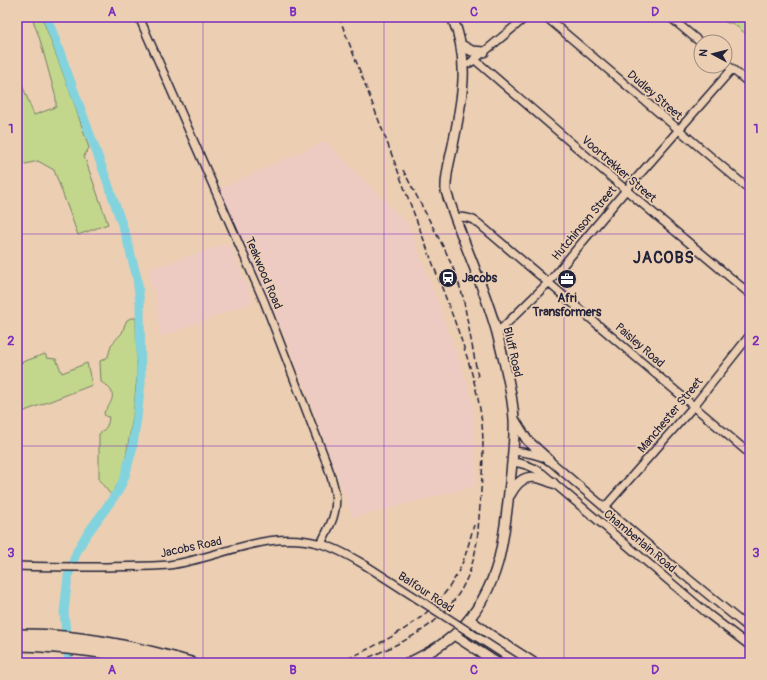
<svg xmlns="http://www.w3.org/2000/svg" width="767" height="680" font-family="Pangolin,sans-serif">
	<style>
		.built { fill: #eecbc2 }
		.green { fill: #c3d78c; stroke: #727c64 }
		.lines { fill: none; stroke-linecap: round; stroke-linejoin: round }
		.river { stroke: #83d3de; stroke-width: 9 }
		.minor-casing { stroke: #22223b; stroke-width: 10 }
		.major-casing { stroke: #22223b; stroke-width: 12 }
		.highway-casing { stroke: #22223b; stroke-width: 14 }
		.minor { stroke: #eccfb2; stroke-width: 7 }
		.major { stroke: #eccfb2; stroke-width: 9 }
		.highway { stroke: #eccfb2; stroke-width: 11 }
		.rail { stroke: #22223b; stroke-width: 1.5; stroke-dasharray: 6 3; stroke-linecap: butt }
		.minor-bridge-casing { stroke: #22223b; stroke-width: 10; stroke-linecap: butt }
		.minor-bridge { stroke: #eccfb2; stroke-width: 7 }
		.grid { fill: none; stroke: #7b2cbf; stroke-width: 1; stroke-opacity: 0.55 }
		.labels { text-anchor: middle; stroke-width: 3.5; stroke-linejoin: round; paint-order: stroke }
		.street-label { font-size: 12px; fill: #22223b; stroke: #eccfb2 }
		.poi-label { font-size: 12px; font-weight: bold; fill: #22223b; stroke: #eccfb2; text-anchor: start }
		.district-label { font-size: 16px; font-weight: bold; letter-spacing: 1px; fill: #22223b; stroke: #eccfb2 }
		.neatline { fill: none; stroke: #7b2cbf; stroke-width: 1.5 }
		.grid-label { font-size: 13px; text-anchor: middle; font-weight: bold; fill: #7b2cbf }
	</style>
	<rect width="100%" height="100%" fill="#eccfb2"/>
	<filter id="ink" filterUnits="userSpaceOnUse"><feTurbulence type="fractalNoise" baseFrequency=".025" numOctaves="2"/><feDisplacementMap in="SourceGraphic" scale="8" xChannelSelector="R" yChannelSelector="G"/><feConvolveMatrix kernelMatrix="1 2 1 2 8 2 1 2 1" color-interpolation-filters="sRGB"/></filter>
	<g filter="url(#ink)">
		<path class="built" d="M 325,141 L 409,225 L 467,381 L 473,403 L 476,486 L 353,518 L 292,353 L 219,189 Z
			M 229,243 L 254,302 L 160,337 L 155,290 L 152,291 L 149,269 Z
			M 17,656 L 51,656 L 53,663 L 17,663 Z"/>
		<path class="green" d="M 32,17 L 42,17 L 73,100 L 89,148 L 84,156 L 108,224 L 78,235 L 54,170 L 38,161 L 17,166 L 17,72 L 34,115 L 56,107 L 56,98 L 40,40 Z
			M 720,17 L 750,17 L 750,37 L 732,23 L 727,23 Z
			M 131,318 L 136,318 L 137,377 L 133,416 L 124,468 L 119,482 L 111,495 L 99,480 L 99,434 C 106,429 108,426 109,417 L 105,416 L 104,412 C 109,406 117,396 109,388 C 107,385 104,384 101,382 L 100,361 L 108,357 L 111,345 L 122,333 L 125,324 L 127,320 Z
			M 45,354 L 47,358 L 56,359 L 62,373 L 87,363 L 92,385 L 17,414 L 17,364 Z"/>
		<g class="lines">
			<path class="river" d="M 47,17 L 106,178 L 126,236 L 137,278 L 140,303 L 141,383 L 137,418 L 132,450 L 125,476 L 119,490 L 85,537 L 77,551 L 68,576 L 64,612 L 69,663"/>
			<defs>
				<path id="minor" d="M 139,17 L 264,301 L 327,464 C 332,480 339,497 334,514 C 332,524 325,534 321,544
					M 546,17 L 750,190
					M 670,17 L 701,43
					M 474,59 L 626,190 L 750,294
					M 725,63 L 750,84
					M 463,65 L 470,63 L 484,52 L 526,17
					M 456,218 C 465,216 471,218 478,223 L 750,454
					M 497,333 L 549,282 L 626,190 L 732,69
					M 513,451 C 526,452 537,454 549,460 L 674,567 L 750,629
					M 512,462 C 523,463 532,466 542,473 L 708,614 L 750,646
					M 604,508 L 693,407 L 750,335
					M 17,566 C 45,567 74,567 102,567 C 124,566 147,567 169,565 C 220,558 269,528 321,544 C 337,548 351,557 365,565"/>
				<path id="major" d="M 461,45 L 472,51 L 484,52
					M 514,419 L 527,440 L 549,460
					M 510,495 C 521,474 532,474 553,483
					M 469,619 L 489,634 L 534,663
					M 454,635 L 497,663
					M 408,663 C 429,653 449,642 465,624 C 502,582 504,536 510,483 C 512,462 515,440 514,419 C 512,391 504,361 497,333 C 484,285 461,239 446,191 C 445,175 450,160 453,145 C 462,100 471,60 452,17"/>
				<path id="highway" d="M 17,635 C 28,635 40,635 51,636 C 98,639 146,650 191,663
					M 17,645 C 63,646 111,652 156,663"/>
			</defs>
			<use href="#minor" class="minor-casing"/>
			<use href="#major" class="major-casing"/>
			<use href="#highway" class="highway-casing"/>
			<use href="#minor" class="minor"/>
			<use href="#major" class="major"/>
			<use href="#highway" class="highway"/>
			<path class="rail" d="M 339,17 C 371,99 402,182 433,264 C 450,310 470,356 479,404 C 486,437 482,473 480,506 C 478,526 478,546 472,564 C 468,578 461,592 452,603 C 428,634 390,647 357,663
				M 403,170 L 446,252 L 456,275 L 463,297 L 478,377
				M 339,663 C 389,639 437,619 461,566 C 467,553 470,538 474,525"/>
			<defs>
				<path id="minor-bridge" d="M 365,565 L 516,662"/>
			</defs>
			<use href="#minor-bridge" class="minor-bridge-casing"/>
			<use href="#minor-bridge" class="minor-bridge"/>
		</g>
	</g>
	<path class="grid" d="M 203,17 L 203,663M 384,17 L 384,663M 564,17 L 564,663M 17,234 L 750,234M 17,446 L 750,446"/>
	<defs>
		<symbol id="station-disc" viewBox="-11 -11 22 22"><circle r="9.5" fill="#22223b" stroke="#eccfb2"/><path d="M-3-6H3Q5-6 5-4V2Q5 4 3 4L4.5 6H3L1.5 4h-3L-3 6H-4.5L-3 4Q-5 4-5 2V-4Q-5-6-3-6ZM-3.5-4v3h7v-3ZM-3.5 1v1.5H-2V1ZM2 1v1.5H3.5V1Z" fill="#fff"/></symbol>
		<symbol id="office-disc" viewBox="-11 -11 22 22"><circle r="9.5" fill="#22223b" stroke="#eccfb2"/><path d="M-6-3h4V-5.5h4V-3h4V5H-6ZM-1-4.5V-3h2v-1.5ZM-6 0V1H6V0Z" fill="#fff"/></symbol>
	</defs>
	<g fill-rule="evenodd">
		<use href="#station-disc" x="437" y="267" width="22" height="22"/>
		<use href="#office-disc" x="556" y="268" width="22" height="22"/>
	</g>
	<g class="labels">
		<g class="street-label">
			<text transform="translate(655 95) rotate(41)" y="4">Dudley Street</text>
			<text transform="translate(619 169) rotate(41)" y="4">Voortrekker Street</text>
			<text transform="translate(584 223) rotate(-50)" y="4">Hutchinson Street</text>
			<text transform="translate(264 273) rotate(67)" y="4">Teakwood Road</text>
			<text transform="translate(640 345) rotate(41)" y="4">Paisley Road</text>
			<text transform="translate(513 352) rotate(77)" y="4">Bluff Road</text>
			<text transform="translate(670 415) rotate(-50)" y="4">Manchester Street</text>
			<text transform="translate(640 541) rotate(40)" y="4">Chamberlain Road</text>
			<text transform="translate(191 547) rotate(-12)" y="4">Jacobs Road</text>
			<text transform="translate(426 592) rotate(33)" y="4">Balfour Road</text>
		</g>
		<g class="poi-label">
			<text x="462" y="282">Jacobs</text>
			<text x="567" y="302" text-anchor="middle">Afri<tspan x="567" dy="14">Transformers</tspan></text>
		</g>
		<g class="district-label">
			<text x="664" y="263">JACOBS</text>
		</g>
	</g>
	<rect width="767" height="680" fill="none" stroke="#eccfb2" stroke-width="44"/>
	<g transform="translate(713 54) rotate(277)"><circle r="19" fill="#eccfb2" stroke="#9b8a82"/>
	<path d="M0-3L7 15L0 10L-7 15Z" fill="#22223b"/>
	<text y="-6" font-size="11" font-weight="bold" text-anchor="middle" fill="#22223b">N</text>
	</g>
	<rect x="22" y="22" width="723" height="636" class="neatline"/>
	<g class="grid-label">
		<text x="112" y="16">A</text>
		<text x="293" y="16">B</text>
		<text x="474" y="16">C</text>
		<text x="655" y="16">D</text>
		<text x="11" y="133">1</text>
		<text x="756" y="133">1</text>
		<text x="11" y="345">2</text>
		<text x="756" y="345">2</text>
		<text x="11" y="557">3</text>
		<text x="756" y="557">3</text>
		<text x="112" y="674">A</text>
		<text x="293" y="674">B</text>
		<text x="474" y="674">C</text>
		<text x="655" y="674">D</text>
	</g>
</svg>
